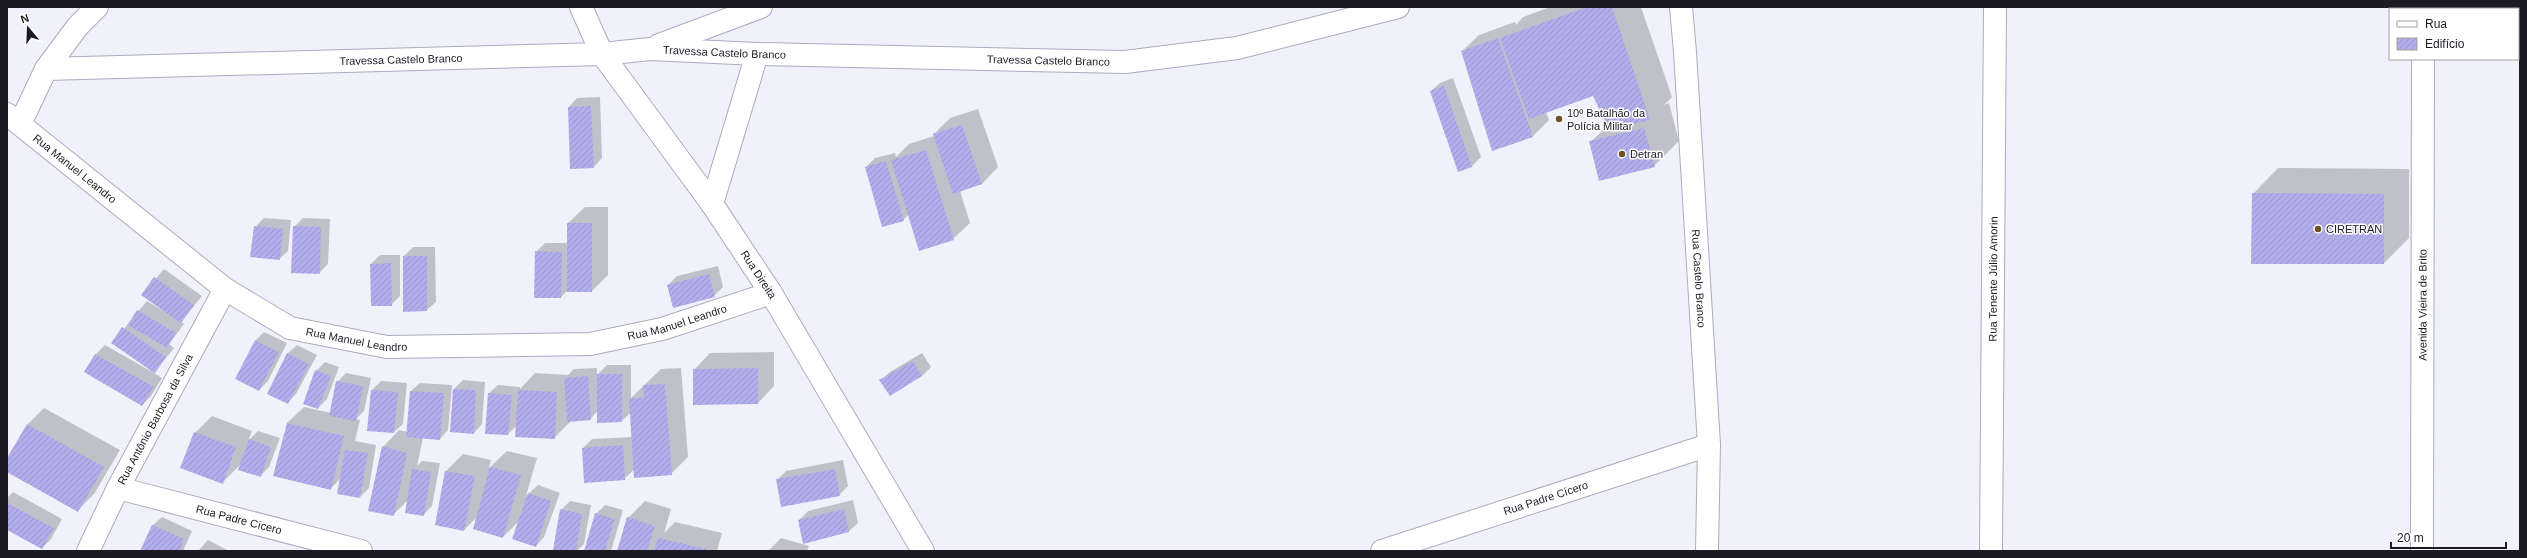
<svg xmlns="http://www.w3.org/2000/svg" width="2527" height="558" font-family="Arial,sans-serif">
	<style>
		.shadow { fill: #0003 }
		.building { fill: url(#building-hatch) }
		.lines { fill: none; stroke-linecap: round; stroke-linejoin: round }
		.minor-casing { stroke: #abaac2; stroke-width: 24 }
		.secondary-casing { stroke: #abaac2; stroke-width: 24 }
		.minor { stroke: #fff; stroke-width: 22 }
		.secondary { stroke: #fff; stroke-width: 22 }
		.poi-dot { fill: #6e5225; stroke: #fff; stroke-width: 1.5 }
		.labels { text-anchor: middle; stroke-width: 3; stroke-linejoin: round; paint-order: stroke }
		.street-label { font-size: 11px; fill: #1c1b24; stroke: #fff }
		.poi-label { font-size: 11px; fill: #1c1b24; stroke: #fff; text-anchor: start }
	</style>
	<defs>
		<pattern id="building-hatch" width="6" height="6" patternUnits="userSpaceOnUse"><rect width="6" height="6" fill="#b2aeeb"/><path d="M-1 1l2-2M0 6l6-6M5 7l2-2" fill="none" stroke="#9895c9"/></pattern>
	</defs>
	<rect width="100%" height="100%" fill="#f1f1fb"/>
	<path class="shadow" d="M 1550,7 L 1641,7 L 1672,97 L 1664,105 L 1669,103 L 1679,141 L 1654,166 L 1591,142 L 1608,125 L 1593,94 L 1546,112 L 1549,120 L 1533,136 L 1462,51 L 1479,35 L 1515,22 L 1516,25 L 1523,17 Z
		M 1453,78 L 1481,157 L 1472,166 L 1459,170 L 1431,91 L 1440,83 Z
		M 600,97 L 602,158 L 594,167 L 569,107 L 577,98 Z
		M 978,109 L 998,167 L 982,184 L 960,191 L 970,223 L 953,239 L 909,214 L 903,220 L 866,167 L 875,158 L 895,153 L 896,157 L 909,144 L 934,136 L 934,134 L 950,118 Z
		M 2278,168 L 2409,169 L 2409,238 L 2384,263 L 2253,194 Z
		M 585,207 L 608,207 L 608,275 L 592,291 L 567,291 L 561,297 L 536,252 L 545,243 L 568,243 L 568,223 Z
		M 264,218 L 291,220 L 288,251 L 279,259 L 255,227 Z
		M 303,218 L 330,219 L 328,264 L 319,273 L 294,227 Z
		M 413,247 L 435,247 L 436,302 L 427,310 L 404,256 Z
		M 380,255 L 400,255 L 400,296 L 391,305 L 371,264 Z
		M 718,266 L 723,287 L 714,296 L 668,285 L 677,276 Z
		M 164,269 L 202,296 L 181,322 L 184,324 L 169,344 L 174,348 L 154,373 L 162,378 L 151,396 L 142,405 L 85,372 L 96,354 L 105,345 L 154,373 L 112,343 L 147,301 L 163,311 L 142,295 Z
		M 264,332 L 287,343 L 268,381 L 259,390 L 256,340 Z
		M 297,345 L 317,355 L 296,394 L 287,403 L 268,393 L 288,353 Z
		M 774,352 L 774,386 L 758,403 L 694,370 L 710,353 Z
		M 922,353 L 931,367 L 922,376 L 881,380 L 890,372 Z
		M 325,362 L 339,367 L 327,399 L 318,408 L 316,371 Z
		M 607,365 L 631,365 L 631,398 L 661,369 L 681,368 L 688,457 L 671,474 L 635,469 L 624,479 L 583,448 L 592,439 L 632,437 L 631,412 L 622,421 L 598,411 L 590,419 L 571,421 L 554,438 L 517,425 L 508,434 L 489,393 L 498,385 L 520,387 L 520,389 L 535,373 L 568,375 L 574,369 L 597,368 L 597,375 Z
		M 346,373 L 371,378 L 364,411 L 356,419 L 360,420 L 355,441 L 376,445 L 369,488 L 360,497 L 341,478 L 331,488 L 287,423 L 304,407 L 331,413 L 337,382 Z
		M 463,380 L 485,382 L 482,424 L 474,433 L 454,389 Z
		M 381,381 L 407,383 L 403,424 L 394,432 L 368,430 L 372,390 Z
		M 420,383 L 452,385 L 448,430 L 440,439 L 423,438 L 417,466 L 422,461 L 440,463 L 432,506 L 423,515 L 408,500 L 393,515 L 383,447 L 399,430 L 408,432 L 411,391 Z
		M 44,408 L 120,450 L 94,494 L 77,511 L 7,471 L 7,460 L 28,424 Z
		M 212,416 L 252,431 L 248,441 L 258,431 L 280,438 L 269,467 L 260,476 L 241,464 L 222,483 L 195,433 Z
		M 507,451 L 537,458 L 526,496 L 538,485 L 560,493 L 544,537 L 536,546 L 520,520 L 503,537 L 477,517 L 464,530 L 436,525 L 446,471 L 463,454 L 491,460 L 489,468 Z
		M 843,460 L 848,486 L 839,495 L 777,480 L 786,471 Z
		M 13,492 L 62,519 L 51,539 L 42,548 L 7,529 L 7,498 Z
		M 853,500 L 858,523 L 849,531 L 804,542 L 799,520 L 808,511 Z
		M 570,501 L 591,505 L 584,544 L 577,551 L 554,549 L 561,510 Z
		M 645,501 L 671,509 L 664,533 L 675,522 L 722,533 L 717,551 L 618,551 L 628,518 Z
		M 605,505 L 623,510 L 611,551 L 585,551 L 596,514 Z
		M 162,517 L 192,531 L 183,551 L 142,551 L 153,525 Z
		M 781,538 L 809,546 L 807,551 L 768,551 Z
		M 208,540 L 229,551 L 198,551 Z"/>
	<path class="building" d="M 1587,7 L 1612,7 L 1650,120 L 1609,130 L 1593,96 L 1529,119 L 1500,38 Z
		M 1498,38 L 1533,137 L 1492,151 L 1461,51 Z
		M 1444,86 L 1472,167 L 1458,172 L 1430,91 Z
		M 591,106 L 594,168 L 570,169 L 568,107 Z
		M 962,125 L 982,184 L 953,194 L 933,134 Z
		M 1644,128 L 1655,167 L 1599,181 L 1589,141 Z
		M 926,150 L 954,240 L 919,251 L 891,160 Z
		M 886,161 L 904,221 L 882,227 L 865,167 Z
		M 2252,193 L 2384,194 L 2384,264 L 2251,264 Z
		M 567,223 L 592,223 L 592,292 L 567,292 Z
		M 254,226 L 283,229 L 280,260 L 250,257 Z
		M 293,226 L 321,227 L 320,274 L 291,273 Z
		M 535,251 L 562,252 L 561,298 L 534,298 Z
		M 403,256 L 427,256 L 427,311 L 403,312 Z
		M 391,263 L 392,306 L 371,306 L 370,264 Z
		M 709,274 L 715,297 L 673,308 L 667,285 Z
		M 154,277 L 194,305 L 181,323 L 141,295 Z
		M 137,310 L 176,333 L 167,348 L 128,325 Z
		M 122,327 L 166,357 L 155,373 L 111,343 Z
		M 255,340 L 279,352 L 259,391 L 235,379 Z
		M 287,353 L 309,364 L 288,404 L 267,394 Z
		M 95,354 L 154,387 L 142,406 L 84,372 Z
		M 913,361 L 922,376 L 890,396 L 879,380 Z
		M 758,368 L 758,404 L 693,405 L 693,369 Z
		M 315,370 L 331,376 L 318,409 L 303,404 Z
		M 597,374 L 622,374 L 622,422 L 597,423 Z
		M 588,376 L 591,420 L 567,422 L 564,378 Z
		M 336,381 L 363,386 L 356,421 L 329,416 Z
		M 665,384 L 672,475 L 634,478 L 629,399 L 644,397 L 643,385 Z
		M 453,389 L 476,390 L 474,434 L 450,432 Z
		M 371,390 L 398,392 L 394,433 L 367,431 Z
		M 518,390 L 557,392 L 555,439 L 515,437 Z
		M 410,391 L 444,393 L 440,440 L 406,437 Z
		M 488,393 L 512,395 L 508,435 L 485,434 Z
		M 287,423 L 344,436 L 331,490 L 273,476 Z
		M 27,424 L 104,467 L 78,512 L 7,472 L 7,458 Z
		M 194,432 L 236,447 L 223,484 L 180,468 Z
		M 249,439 L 271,447 L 261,477 L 238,470 Z
		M 623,445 L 625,480 L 584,483 L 582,448 Z
		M 382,446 L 407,453 L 394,516 L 368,511 Z
		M 345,450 L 368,453 L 360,498 L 337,494 Z
		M 490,467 L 521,475 L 503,538 L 473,529 Z
		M 412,469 L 431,472 L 424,516 L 405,513 Z
		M 835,469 L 840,496 L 781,507 L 776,479 Z
		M 445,471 L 475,476 L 464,531 L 435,525 Z
		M 528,493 L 551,501 L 536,547 L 512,539 Z
		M 7,503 L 54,528 L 42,549 L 7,530 Z
		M 560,509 L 582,514 L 576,551 L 553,550 Z
		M 844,509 L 849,532 L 803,544 L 798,520 Z
		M 595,513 L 615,519 L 605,551 L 584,551 Z
		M 627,517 L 655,526 L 647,551 L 617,551 Z
		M 152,525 L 184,539 L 179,551 L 140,551 Z
		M 658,538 L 706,549 L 706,551 L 654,551 Z"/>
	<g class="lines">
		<defs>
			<g id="minor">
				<path id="s1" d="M 581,7 L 602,54 L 712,204 L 771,293 L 923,551"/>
				<path id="s2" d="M 1681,7 L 1685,52 L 1709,445 L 1707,551"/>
				<path d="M 659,45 L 761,7"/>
				<path id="s3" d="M 46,69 L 602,54 L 650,49 L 757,54 L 1125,62 L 1237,48 L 1398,7"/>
				<path id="s4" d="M 7,114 L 225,289 L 290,328 L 387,347 L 590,344 L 662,329 L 771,293"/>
				<path d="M 20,124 L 46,69 L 78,26 L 97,7"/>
				<path d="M 712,204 L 757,54"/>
				<path id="s5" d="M 118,488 L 361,551"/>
				<path id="s6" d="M 88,551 L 118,488 L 225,289"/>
				<path id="s7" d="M 1382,551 L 1709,445"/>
				<path id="s8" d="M 1991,551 L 1995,7"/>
			</g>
			<g id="secondary">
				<path d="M 2423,9 L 2423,7"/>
				<path id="s9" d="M 2422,551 L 2423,59"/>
			</g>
		</defs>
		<use href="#minor" class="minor-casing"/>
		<use href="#secondary" class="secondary-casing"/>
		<use href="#minor" class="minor"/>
		<use href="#secondary" class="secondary"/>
	</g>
	<g class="poi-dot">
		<circle cx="1559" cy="119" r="4"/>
		<circle cx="1622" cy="154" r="4"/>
		<circle cx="2318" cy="229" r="4"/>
	</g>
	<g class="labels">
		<g class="street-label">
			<text dy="4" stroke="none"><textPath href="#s3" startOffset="679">Travessa Castelo Branco</textPath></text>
			<text dy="4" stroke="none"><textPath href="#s3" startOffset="355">Travessa Castelo Branco</textPath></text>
			<text dy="4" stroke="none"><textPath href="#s3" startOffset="1003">Travessa Castelo Branco</textPath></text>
			<text dy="4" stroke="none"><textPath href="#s4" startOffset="87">Rua Manuel Leandro</textPath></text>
			<text dy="4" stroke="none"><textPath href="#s1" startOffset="322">Rua Direita</textPath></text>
			<text dy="4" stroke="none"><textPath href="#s2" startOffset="272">Rua Castelo Branco</textPath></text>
			<text dy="4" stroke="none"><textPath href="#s8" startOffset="272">Rua Tenente Júlio Amorin</textPath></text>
			<text dy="4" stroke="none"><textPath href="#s9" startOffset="246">Avenida Vieira de Brito</textPath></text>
			<text dy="4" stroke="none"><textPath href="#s4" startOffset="747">Rua Manuel Leandro</textPath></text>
			<text dy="4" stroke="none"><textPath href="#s4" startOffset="423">Rua Manuel Leandro</textPath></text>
			<text dy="4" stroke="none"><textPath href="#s6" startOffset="148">Rua Antônio Barbosa da Silva</textPath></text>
			<text dy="4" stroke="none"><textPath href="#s7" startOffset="172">Rua Padre Cícero</textPath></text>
			<text dy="4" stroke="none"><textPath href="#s5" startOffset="125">Rua Padre Cícero</textPath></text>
		</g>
		<g class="poi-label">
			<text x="1567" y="117">10º Batalhão da<tspan x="1567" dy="13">Polícia Militar</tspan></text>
			<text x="1630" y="158">Detran</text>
			<text x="2326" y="233">CIRETRAN</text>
		</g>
	</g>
	<rect width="2527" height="558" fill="none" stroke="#1c1b24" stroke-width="16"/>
	<rect x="2389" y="8" width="130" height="52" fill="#ffffff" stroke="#a4a4a7"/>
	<rect x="2397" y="21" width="20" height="6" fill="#ffffff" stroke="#a4a4a7"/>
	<text x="2425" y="28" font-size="12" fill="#1c1b24">Rua</text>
	<rect x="2397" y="38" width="20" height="12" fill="url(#building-hatch)" stroke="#a4a4a7"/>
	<text x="2425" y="48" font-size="12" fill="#1c1b24">Edifício</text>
	<g transform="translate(28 28) rotate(341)" stroke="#ffffff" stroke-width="3" paint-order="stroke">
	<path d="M0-3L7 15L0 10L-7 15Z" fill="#1c1b24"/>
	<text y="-6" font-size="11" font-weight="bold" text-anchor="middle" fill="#1c1b24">N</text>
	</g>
	<path d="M2391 542v6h115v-6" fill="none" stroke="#1c1b24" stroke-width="2"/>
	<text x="2397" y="542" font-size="12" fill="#1c1b24" stroke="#ffffff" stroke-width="3" paint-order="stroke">20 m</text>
</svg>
